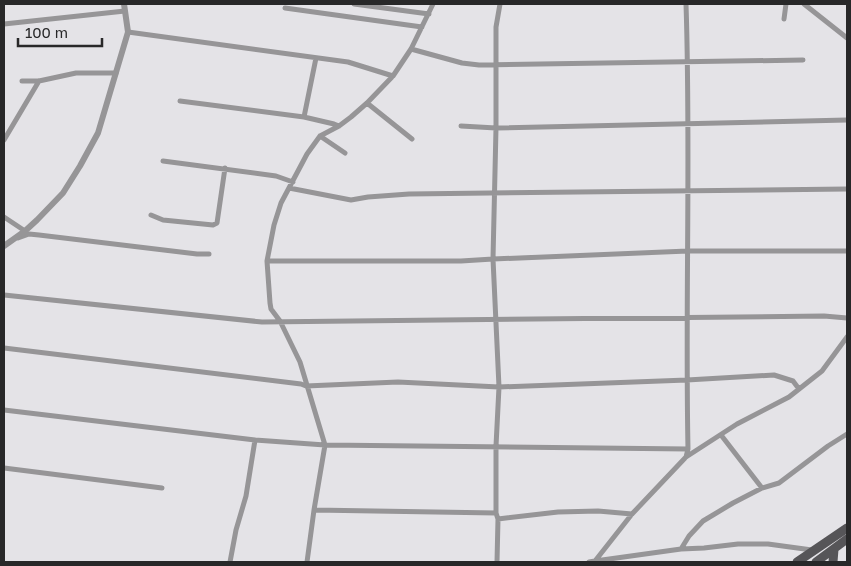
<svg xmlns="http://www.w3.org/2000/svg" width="851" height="566" font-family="'Golos Text',sans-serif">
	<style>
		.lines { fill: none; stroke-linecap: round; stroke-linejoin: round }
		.minor { stroke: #969597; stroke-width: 5 }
		.tertiary { stroke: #969597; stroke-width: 6 }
		.primary { stroke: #565558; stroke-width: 9 }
	</style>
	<rect width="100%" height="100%" fill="#e4e3e7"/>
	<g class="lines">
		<path class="minor" d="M 354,4 L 429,14
			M 804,4 L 847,38
			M 285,8 L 422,27
			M 784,19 L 786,4
			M 4,24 L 125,11
			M 128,32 L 348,62 L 393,76
			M 411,49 L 462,63 L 479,65 L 803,60
			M 22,81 L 39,81 L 76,73 L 116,73
			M 180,101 L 304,117 L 334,124 L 339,126
			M 367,103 L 412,139
			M 304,117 L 316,58
			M 461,126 L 496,128 L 847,120
			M 320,136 L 345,153
			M 4,140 L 39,81
			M 163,161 L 276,176 L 293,182
			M 289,188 L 351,200 L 368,197 L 409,194 L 847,189
			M 151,215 L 163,220 L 213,225 L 217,223 L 225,168
			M 4,217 L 25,231
			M 18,238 L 29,234 L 39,235 L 197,254 L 209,254
			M 267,261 L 461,261 L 493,259 L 688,251 L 847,251
			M 4,295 L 262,322 L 824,316 L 847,318
			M 4,348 L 301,384 L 306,386 L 398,382 L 499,387 L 687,380 L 774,375 L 793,381 L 799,389
			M 4,410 L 255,440 L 325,445 L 688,449
			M 721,435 L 762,488
			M 686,457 L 688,449 C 685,301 691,152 686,4
			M 4,468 L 162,488
			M 314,510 L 496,513
			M 498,519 L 558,512 L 598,511 L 632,514
			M 681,549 L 704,548 L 738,544 L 768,544 L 812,550
			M 595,561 L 681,549 L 689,536 L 703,521 L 733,503 L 762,488 L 779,483 L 828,446 L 847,434
			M 230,562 L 236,530 L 246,496 L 255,440
			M 307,562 L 314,510 L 325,445 L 300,362 L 280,321 L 271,309 L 270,303 L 267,261 L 274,225 L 281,203 L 307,154 L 320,136 L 339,126 L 351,117 L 367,103 L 393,76 L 411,49 L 433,4
			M 497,562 L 498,519 L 496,513 L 496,446 L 499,387 L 493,259 L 496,128 L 496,27 L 500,4
			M 589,562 L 595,561 L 632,514 L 686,457 L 737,424 L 789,397 L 822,371 L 847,337"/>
		<path class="tertiary" d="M 4,246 L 25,231 L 37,220 L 63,193 L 80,166 L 98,133 L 128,32 L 124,4"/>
		<path class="primary" d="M 797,562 L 847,528
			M 816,562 L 847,539
			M 833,562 L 834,549"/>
	</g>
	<rect width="851" height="566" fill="none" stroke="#282829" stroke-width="10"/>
	<path d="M18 38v8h84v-8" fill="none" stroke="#282829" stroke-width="2.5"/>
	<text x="25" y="38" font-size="15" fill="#282829" stroke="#e4e3e7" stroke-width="4" paint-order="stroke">100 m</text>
</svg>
